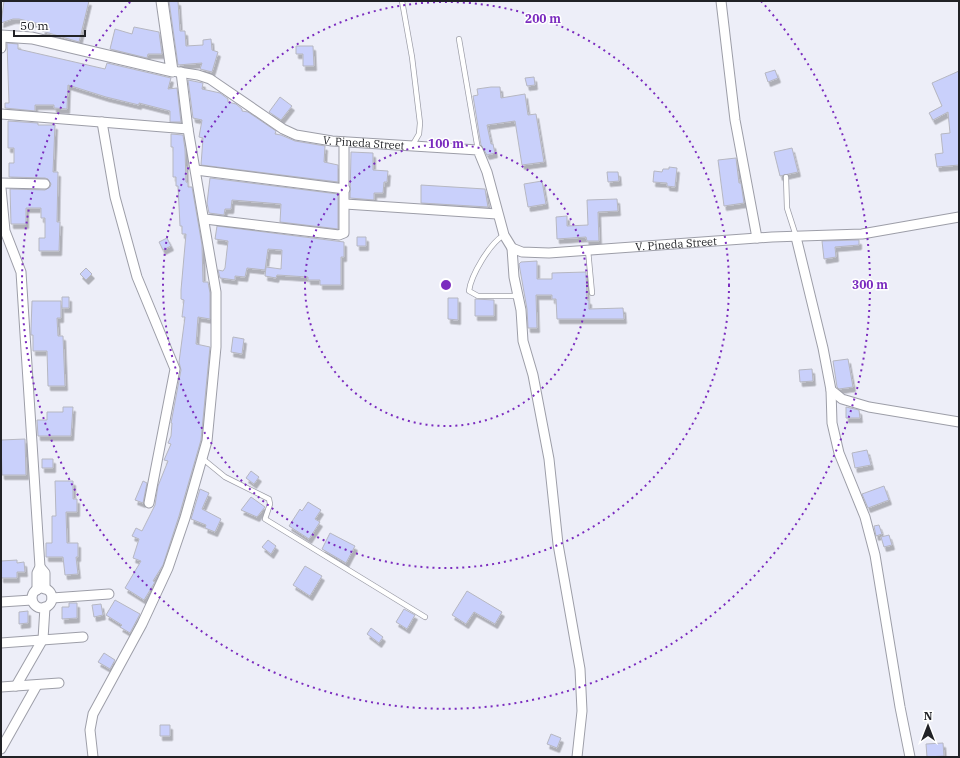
<svg xmlns="http://www.w3.org/2000/svg" width="960" height="758" viewBox="0 0 960 758" font-family="'IBM Plex Serif',serif">
<style>
.building{fill:#c9d0fb;stroke:#b6b7c1;filter:url(#shadow)}
.lines{fill:none;stroke-linecap:round;stroke-linejoin:round}
.service-casing{stroke:#9d9ea8;stroke-width:6}
.minor-casing{stroke:#9d9ea8;stroke-width:11}
.tertiary-casing{stroke:#9d9ea8;stroke-width:13}
.service{stroke:#fff;stroke-width:4.5}
.minor{stroke:#fff;stroke-width:9}
.tertiary{stroke:#fff;stroke-width:11}
.ring{fill:none;stroke:#7b2cbf;stroke-width:2;stroke-dasharray:2 4}
.labels{text-anchor:middle;dominant-baseline:central;stroke-width:3;stroke-linejoin:round;paint-order:stroke}
.street-label{font-size:11px;fill:#212226;stroke:#fff}
.centre{fill:#7b2cbf;stroke:#fff;stroke-width:2}
.ring-label{font-size:12px;text-anchor:middle;font-weight:bold;fill:#7b2cbf;stroke:#fff;stroke-width:3;stroke-linejoin:round;paint-order:stroke}
</style>
<defs>
<filter id="shadow"><feDropShadow dx="2.5" dy="4.5" stdDeviation="0" flood-color="#0004"/></filter>
</defs>
<rect width="100%" height="100%" fill="#edeef8"/>
<path class="building" d="M4,1H89L79,42L42,31L44,25L19,19H13L1,23Z
M169,1H178L180,31H185L186,46L203,45V40L211,39L212,50L218,52L212,72L200,69L202,63L178,65Z
M134,27L159,32L162,54H148L147,58L110,49L115,29L132,34Z
M7,43L18,44V49L105,69L107,63L171,78L168,89L177,88L181,122H170V111L139,103V105L106,97L68,85L67,109L54,108V105H35V111L5,108V103H9Z
M296,46H313L314,66H303V54H296Z
M775,70L778,78L768,82L765,73Z
M959,71V165L937,167L935,154L943,153L941,134L950,133L948,112L933,120L929,113L942,106L932,83Z
M534,77L535,85L527,86L525,78Z
M188,80L203,83L202,89L220,93L228,99V102L236,104L242,109V111L248,112L276,131L275,134L281,135L295,141L325,146L324,162L338,165V182L201,165L203,138L199,137L202,120L193,118Z
M491,87H500L501,98L525,94L528,115L536,114L544,162L522,165L515,121L487,125L491,144H493L495,153L487,155L481,145L473,96L478,95L477,89Z
M280,97L292,106L281,120L269,112Z
M8,121L38,123V125H55L53,172H58L57,222H60L59,251H39V238H45V218H41V208H26V224H11L10,189L45,190L50,187L51,184L48,179L45,178L9,177V163H14V148H8Z
M171,134L183,135L185,149L186,182L188,183V187H192L202,245L203,282H208L210,293V319L198,317L196,344L210,347L201,440L179,516L163,565L153,581L155,582L144,600L125,588L141,561L133,558L139,539L132,536L136,528L142,531L155,505L158,486L168,461L164,460L171,444L168,443L171,436L172,423H171L181,370L179,362L185,317H182L184,300L181,299V290L186,234H182V226H180L178,186H176V177H173V147H171Z
M792,148L798,172L780,176L774,152Z
M351,152L373,153V170L388,171L387,182H384L383,193H374V200L350,198Z
M736,158L739,183H741L744,203L724,206L718,160Z
M669,167L677,168L675,187L667,186V183L653,182L654,171L662,172L663,169H669Z
M607,172H618L619,181L608,182Z
M210,178L338,194V229L280,222L281,204L232,200L231,209H225L224,215L209,213L207,203Z
M542,181L546,204L528,207L524,184Z
M421,185L485,189L488,207L421,203Z
M617,199L618,211L598,212L599,241H587L586,237L557,239L556,217L567,216V226L588,225L587,200Z
M217,226L344,242V257H341V285H320V280H308V277L277,275L276,278L265,276L266,267L281,269L282,250L268,249L265,270L247,268L245,277L235,276V280L220,278L218,270L223,271L225,268L228,241L215,239Z
M357,237H366V246H357Z
M167,238L171,246L163,250L159,242Z
M859,240V245L835,247L836,257L824,259L822,241Z
M537,261V279H552V273L586,272L587,300H589V309L623,308L624,319H557L556,299H552V295H536L537,328H528L527,309L519,264L521,262Z
M86,268L92,274L86,280L80,274Z
M62,297H69V308H62Z
M448,298H458V320L448,319Z
M475,299L494,300V316H475Z
M32,301H61V318H57L58,336H63L65,386H48L47,351H33V335H31V329Z
M233,337L244,339L242,354L231,352Z
M848,359L853,387L839,389L837,387L833,361Z
M812,369L813,381L800,382L799,370Z
M63,407H73L71,436H38L37,420H47V412H63Z
M846,407L859,410L860,418H846Z
M25,439L26,475H2L1,440Z
M867,450L871,465L855,468L852,453Z
M42,459H53V468H42Z
M251,471L259,477L254,484L246,478Z
M55,481H73V499H77V512H66L67,543H78V557H76L78,574L65,575L63,557H46V543H52V516H56Z
M143,481L147,483L143,503L135,500Z
M884,486L889,500L868,508L862,494Z
M200,489L209,493L202,509L221,519L215,532L205,528L206,525L191,519Z
M251,497L265,507L257,517L241,510Z
M308,502L321,510L315,519L320,522L309,539L289,526L300,509L302,511Z
M879,525L882,534L876,536L874,526Z
M330,533L355,546L346,563L322,549Z
M889,535L892,545L884,547L881,537Z
M268,540L276,546L271,554L262,547Z
M17,560V563L24,562L25,572H17V578H1V561Z
M305,566L322,576L310,596L293,585Z
M467,591L502,612L495,624L474,612L466,624L452,615Z
M115,600L140,614L130,633L120,627L122,625L106,615Z
M69,603H77V618L62,619V607H69Z
M101,604L103,615L94,617L92,605Z
M404,609L415,615L407,629L396,622Z
M28,611V623L19,624V612Z
M371,628L383,637L379,643L367,634Z
M104,653L115,660L110,669L98,662Z
M160,725H170V736H160Z
M551,734L561,738L557,748L547,744Z
M943,743L944,756L927,757L926,744Z"/>
<g class="lines">
<defs>
<path id="service" d="M402,1L412,57L420,123L419,134L412,146
M459,39L478,150
M786,177L787,208L796,236
M504,235C490,243 471,275 469,291L478,296H518
M588,250L592,293
M203,459L225,477L269,499L270,504L265,519L425,617"/>
<g id="minor">
<path d="M721,1L735,120L757,238"/>
<path d="M1,48V36"/>
<path id="s1" d="M172,71L198,75L210,79L283,129L296,135L332,141L478,150L487,172L504,235L512,248L522,252L549,253L772,237L862,234L959,217"/>
<path d="M1,114L188,129"/>
<path d="M102,122L115,197L137,277L175,369L149,503"/>
<path d="M196,170L345,189"/>
<path d="M1,183L45,184"/>
<path d="M1,188L5,231L21,272L40,567L37,573V590"/>
<path d="M345,204L497,214"/>
<path d="M205,219L339,235L344,233V142"/>
<path d="M796,237L823,348L831,390L842,399L869,407L959,422"/>
<path d="M512,248L514,277L521,310L523,341L533,375L549,459L558,544L580,669L582,711L577,757"/>
<path d="M831,390L832,423L839,453L865,517L875,555L900,707L910,757"/>
<path d="M40,567L45,573V589"/>
<circle cx="42" cy="598" r="10"/>
<path d="M52,598L109,594"/>
<path d="M1,602L32,600"/>
<path d="M1,643L83,637"/>
<path d="M16,686L43,639L45,607"/>
<path d="M1,687L59,683"/>
<path d="M1,749L37,685"/>
<path d="M93,757L90,730L93,714L142,624L168,568L185,518L207,441L216,347V292L188,129L181,72"/>
</g>
<path id="tertiary" d="M1,36L32,38L172,71L162,1"/>
</defs>
<use href="#service" class="service-casing"/>
<use href="#minor" class="minor-casing"/>
<use href="#tertiary" class="tertiary-casing"/>
<use href="#service" class="service"/>
<use href="#minor" class="minor"/>
<use href="#tertiary" class="tertiary"/>
</g>
<g class="ring">
<circle cx="446" cy="285" r="141"/>
<circle cx="446" cy="285" r="283"/>
<path d="M761 1A424 424 0 1 1 131 1"/>
</g>
<g class="labels">
<g class="street-label">
<text stroke="none"><textPath href="#s1" startOffset="210">V. Pineda Street</textPath></text>
<text stroke="none"><textPath href="#s1" startOffset="594">V. Pineda Street</textPath></text>
</g>
</g>
<circle cx="446" cy="285" r="6" class="centre"/>
<g class="ring-label">
<text x="543" y="23">200 m</text>
<text x="446" y="148">100 m</text>
<text x="870" y="289">300 m</text>
</g>
<rect width="960" height="758" fill="none" stroke="#212226" stroke-width="4"/>
<g transform="translate(928 726)" stroke="#ffffff" stroke-width="3" paint-order="stroke">
<path d="M0-3L7 15L0 10L-7 15Z" fill="#212226"/>
<text y="-6" font-size="11" font-weight="bold" text-anchor="middle" fill="#212226">N</text>
</g>
<path d="M14 30v6h71v-6" fill="none" stroke="#212226" stroke-width="2"/>
<text x="20" y="30" font-size="12" fill="#212226" stroke="#ffffff" stroke-width="3" paint-order="stroke">50 m</text>
</svg>
